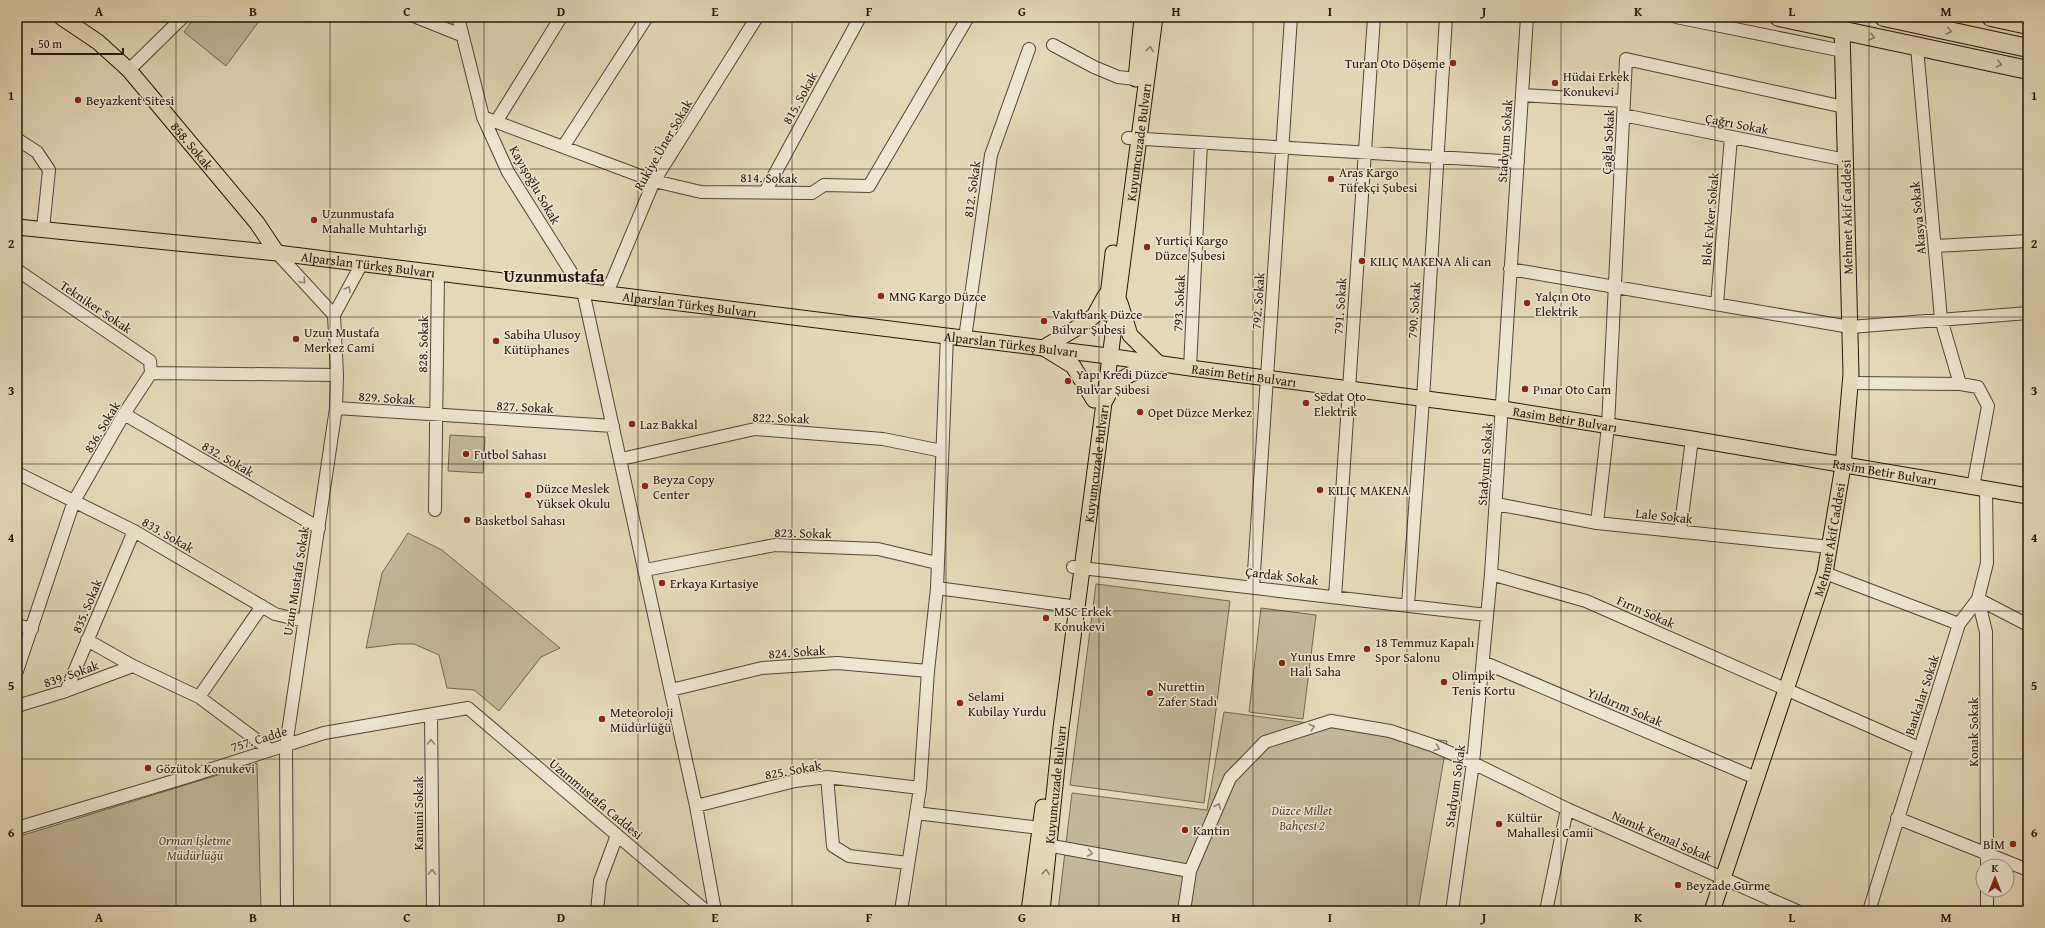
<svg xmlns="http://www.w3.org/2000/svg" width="2045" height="928" viewBox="0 0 2045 928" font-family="'Gentium Book Plus',serif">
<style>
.green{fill:#c2b89b;stroke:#726854}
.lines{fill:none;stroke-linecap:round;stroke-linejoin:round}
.minor-casing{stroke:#534837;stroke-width:14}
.major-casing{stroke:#23170c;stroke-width:17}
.highway-casing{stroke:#23170c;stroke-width:20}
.minor{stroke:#ede6d1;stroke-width:12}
.major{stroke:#e3d9b8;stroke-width:15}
.highway{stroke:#e3d9b8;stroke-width:18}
.oneway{stroke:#8d826b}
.oneway2{stroke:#928978}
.grid{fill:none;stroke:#23170c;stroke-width:1;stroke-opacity:0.55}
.poi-dot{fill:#8f2418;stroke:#ede6d1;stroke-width:1.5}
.labels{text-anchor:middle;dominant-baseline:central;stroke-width:3;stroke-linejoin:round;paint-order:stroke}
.poi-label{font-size:13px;fill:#23170c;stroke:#ede6d1;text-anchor:start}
.street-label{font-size:13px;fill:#23170c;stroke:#ede6d1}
.park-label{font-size:13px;font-style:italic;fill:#534737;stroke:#ede6d1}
.district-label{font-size:17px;font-weight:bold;fill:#23170c;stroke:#ede6d1}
.neatline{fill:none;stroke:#23170c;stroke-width:1.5}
.grid-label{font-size:13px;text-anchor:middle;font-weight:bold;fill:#23170c}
</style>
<rect width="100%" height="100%" fill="#e3d9b8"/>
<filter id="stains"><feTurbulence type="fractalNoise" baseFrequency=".005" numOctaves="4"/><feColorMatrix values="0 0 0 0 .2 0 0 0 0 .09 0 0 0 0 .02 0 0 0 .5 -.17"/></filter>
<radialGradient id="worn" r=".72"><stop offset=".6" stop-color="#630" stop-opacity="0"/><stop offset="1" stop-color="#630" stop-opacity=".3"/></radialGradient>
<path class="green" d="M195,17H262L226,66L184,32Z
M450,435L485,437L483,473L448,471Z
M408,533L442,550L560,648L541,657L499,711L474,690L447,688L439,655L414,644H397L366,648L382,573Z
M1096,584L1230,601L1204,803L1070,785Z
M1261,608L1316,615L1303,719L1249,712Z
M1224,712L1447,741L1418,911H1058L1072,793L1207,810Z
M257,763L261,911H17V837Z"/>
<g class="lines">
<defs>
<path id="minor" d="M416,17L461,35
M458,17L483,117L508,172L583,291L696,806L715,911
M1676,17L1843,51
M1053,45L1094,67L1118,77L1144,80
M1917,47L1941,319L1960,384
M129,70L183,17
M1522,95L1624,101
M1623,115L1846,160
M483,117L654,181L701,192L812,193L824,185L869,186L968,17
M496,122L561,17
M1128,138L1518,162
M17,139L37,152L49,170L43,229
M563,147L647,17
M765,192L860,17
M1935,246L2028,241
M277,253L334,315
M1510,269L1850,327L2028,313
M17,270L150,361L151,373
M607,293L654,181L757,17
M1717,304L1731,137
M965,338L991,155L1029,49
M1190,368L1201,143
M1850,383L1960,384L1978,387L1988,406L1973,487
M336,408L613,426
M124,414L319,528
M621,459L755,429L883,439L942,451
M17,473L134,531L275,614L304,621
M1496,504L1597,523L1830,547
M435,510L438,273
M1597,523L1608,426L1626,59L1844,107
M1680,532L1692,439
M1073,567L1487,615
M645,570L775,545L878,549L937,563
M1825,573L1959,624
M1491,574L1586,601L1919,748
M1253,587L1291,17
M937,588L1078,607
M1335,597L1374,17
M1978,599L1986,632L1987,866
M1978,599L2028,625
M1408,605L1423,399L1446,17
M17,625L32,629
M87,640L133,666L199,697L270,750
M1483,662L1756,778
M17,671L74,501L124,414L151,373L337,375
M671,690L762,668L837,663L928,671
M66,691L134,531
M199,697L262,606
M17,706L66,691L133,666
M431,715L433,911
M827,777L833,846L849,856L908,863
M696,806L795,781L827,777L920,788
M916,813L1040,828
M1897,818L2028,870
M17,828L187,777L324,733L468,708L706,911
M1041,844L1190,871L1230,778L1265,742L1331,721L1390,731L1432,745L1473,763L1567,809L1797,911
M287,911L286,746L336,408L337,375L334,315L362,263
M597,911L600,881L617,835
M901,911L920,788L928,671L937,588L947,336
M1184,911L1190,871
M1452,911L1473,763L1491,574L1527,17
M1546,911L1567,809
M1869,911L1959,624L1978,599L1987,563L1986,489
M1987,911V890"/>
<g id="major">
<path id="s1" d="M61,17L98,42L129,70L257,223L277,253"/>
<path d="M1136,79L1142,17"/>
<path id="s2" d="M17,227L277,253L1100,355L1190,368L1503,409L1692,439L2028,496"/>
<path d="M1120,303L1130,335L1159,364"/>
<path d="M1106,313L1113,253"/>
<path d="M1043,348L1075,329L1094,316L1105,296"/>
<path d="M1047,350L1073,366L1094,400"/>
<path d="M1106,399C1117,376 1133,373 1156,365"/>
<path d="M1029,911L1043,807"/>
<path id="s3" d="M1042,911L1061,728L1155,17"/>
<path id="s4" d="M1712,911L1825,573L1843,466L1851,374L1842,30"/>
</g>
<path id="highway" d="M1779,17L2028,70
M1884,17L2028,48
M1991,17L2028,25"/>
</defs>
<use href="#minor" class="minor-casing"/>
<use href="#major" class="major-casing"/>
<use href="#highway" class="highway-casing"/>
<use href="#minor" class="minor"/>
<use href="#major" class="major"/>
<use href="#highway" class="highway"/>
</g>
<defs><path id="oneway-chevron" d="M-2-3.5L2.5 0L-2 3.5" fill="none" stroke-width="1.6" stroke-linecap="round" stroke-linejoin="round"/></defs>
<g class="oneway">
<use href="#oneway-chevron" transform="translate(1949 31) rotate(12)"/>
<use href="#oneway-chevron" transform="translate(1872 37) rotate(13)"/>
<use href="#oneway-chevron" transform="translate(1150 49) rotate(-81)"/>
<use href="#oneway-chevron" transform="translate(1999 64) rotate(12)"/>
<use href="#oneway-chevron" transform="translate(1046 872) rotate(-84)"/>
</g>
<g class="oneway2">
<use href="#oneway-chevron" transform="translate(303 281) rotate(47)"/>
<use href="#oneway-chevron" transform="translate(348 289) rotate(-62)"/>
<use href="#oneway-chevron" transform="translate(1312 727) rotate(-18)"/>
<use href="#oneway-chevron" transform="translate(431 742) rotate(-90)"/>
<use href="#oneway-chevron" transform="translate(1437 748) rotate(23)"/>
<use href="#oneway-chevron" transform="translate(1218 806) rotate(-67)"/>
<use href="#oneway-chevron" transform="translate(1090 853) rotate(10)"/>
<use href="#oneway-chevron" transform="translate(432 872) rotate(-90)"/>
</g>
<path class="grid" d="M176,17V911M330,17V911M484,17V911M638,17V911M792,17V911M946,17V911M1099,17V911M1253,17V911M1407,17V911M1561,17V911M1715,17V911M1869,17V911M17,169H2028M17,317H2028M17,464H2028M17,611H2028M17,759H2028"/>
<g class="poi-dot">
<circle cx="1453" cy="63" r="4"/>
<circle cx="1555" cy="83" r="4"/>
<circle cx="78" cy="100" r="4"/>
<circle cx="1331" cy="179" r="4"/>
<circle cx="314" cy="220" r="4"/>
<circle cx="1147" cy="247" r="4"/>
<circle cx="1362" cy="261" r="4"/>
<circle cx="881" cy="296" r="4"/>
<circle cx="1527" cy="303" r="4"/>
<circle cx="1044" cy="321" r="4"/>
<circle cx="296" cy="339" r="4"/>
<circle cx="496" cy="341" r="4"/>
<circle cx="1068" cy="381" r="4"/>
<circle cx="1525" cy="389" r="4"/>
<circle cx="1306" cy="403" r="4"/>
<circle cx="1140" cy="412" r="4"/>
<circle cx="632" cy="424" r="4"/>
<circle cx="466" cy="454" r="4"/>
<circle cx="645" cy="486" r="4"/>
<circle cx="1320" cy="490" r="4"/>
<circle cx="528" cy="495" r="4"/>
<circle cx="467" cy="520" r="4"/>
<circle cx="662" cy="583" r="4"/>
<circle cx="1046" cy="618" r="4"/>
<circle cx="1367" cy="649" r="4"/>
<circle cx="1282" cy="663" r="4"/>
<circle cx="1444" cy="682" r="4"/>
<circle cx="1150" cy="693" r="4"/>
<circle cx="960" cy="703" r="4"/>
<circle cx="602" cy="719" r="4"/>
<circle cx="148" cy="768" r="4"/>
<circle cx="1499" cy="824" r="4"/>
<circle cx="1185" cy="830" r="4"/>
<circle cx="2013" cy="844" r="4"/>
<circle cx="1678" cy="885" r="4"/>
</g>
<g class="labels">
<g class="poi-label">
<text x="1445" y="63" text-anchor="end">Turan Oto Döşeme</text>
<text x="1563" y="76">Hüdai Erkek<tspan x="1563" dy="15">Konukevi</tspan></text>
<text x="86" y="100">Beyazkent Sitesi</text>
<text x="1339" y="172">Aras Kargo<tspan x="1339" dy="15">Tüfekçi Şubesi</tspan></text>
<text x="322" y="213">Uzunmustafa<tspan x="322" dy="15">Mahalle Muhtarlığı</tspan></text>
<text x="1155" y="240">Yurtiçi Kargo<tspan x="1155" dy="15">Düzce Şubesi</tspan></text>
<text x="1370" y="261">KILIÇ MAKENA Ali can</text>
<text x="889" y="296">MNG Kargo Düzce</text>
<text x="1535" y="296">Yalçın Oto<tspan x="1535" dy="15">Elektrik</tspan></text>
<text x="1052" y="314">Vakıfbank Düzce<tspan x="1052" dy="15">Bulvar Şubesi</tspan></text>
<text x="304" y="332">Uzun Mustafa<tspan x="304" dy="15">Merkez Cami</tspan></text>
<text x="504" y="334">Sabiha Ulusoy<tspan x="504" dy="15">Kütüphanes</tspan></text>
<text x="1076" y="374">Yapı Kredi Düzce<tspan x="1076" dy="15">Bulvar Şubesi</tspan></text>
<text x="1533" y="389">Pınar Oto Cam</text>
<text x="1314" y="396">Sedat Oto<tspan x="1314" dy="15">Elektrik</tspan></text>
<text x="1148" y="412">Opet Düzce Merkez</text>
<text x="640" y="424">Laz Bakkal</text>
<text x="474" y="454">Futbol Sahası</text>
<text x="653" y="479">Beyza Copy<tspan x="653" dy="15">Center</tspan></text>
<text x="536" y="488">Düzce Meslek<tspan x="536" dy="15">Yüksek Okulu</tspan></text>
<text x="1328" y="490">KILIÇ MAKENA</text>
<text x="475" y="520">Basketbol Sahası</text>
<text x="670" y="583">Erkaya Kırtasiye</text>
<text x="1054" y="611">MSC Erkek<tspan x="1054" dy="15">Konukevi</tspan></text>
<text x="1375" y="642">18 Temmuz Kapalı<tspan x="1375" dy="15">Spor Salonu</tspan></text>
<text x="1290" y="656">Yunus Emre<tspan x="1290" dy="15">Halı Saha</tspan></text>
<text x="1452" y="675">Olimpik<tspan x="1452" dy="15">Tenis Kortu</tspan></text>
<text x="1158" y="686">Nurettin<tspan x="1158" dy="15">Zafer Stadı</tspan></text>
<text x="968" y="696">Selami<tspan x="968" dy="15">Kubilay Yurdu</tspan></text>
<text x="610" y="712">Meteoroloji<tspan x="610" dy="15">Müdürlüğü</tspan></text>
<text x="156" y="768">Gözütok Konukevi</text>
<text x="1507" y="817">Kültür<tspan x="1507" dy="15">Mahallesi Camii</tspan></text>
<text x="1193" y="830">Kantin</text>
<text x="2005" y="844" text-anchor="end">BİM</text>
<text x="1686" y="885">Beyzade Gurme</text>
</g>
<g class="street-label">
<text transform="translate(800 98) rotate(-61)">815. Sokak</text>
<text transform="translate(1737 124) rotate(11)">Çağrı Sokak</text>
<text transform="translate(1505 141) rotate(-86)">Stadyum Sokak</text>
<text stroke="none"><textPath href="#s3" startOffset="775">Kuyumcuzade Bulvarı</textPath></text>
<text transform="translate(1608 142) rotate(-87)">Çağla Sokak</text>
<text stroke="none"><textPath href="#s1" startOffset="185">858. Sokak</textPath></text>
<text transform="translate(663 145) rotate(-60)">Rukiye Üner Sokak</text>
<text transform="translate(769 178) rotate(1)">814. Sokak</text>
<text transform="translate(535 185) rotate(60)">Kayışoğlu Sokak</text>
<text transform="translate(972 189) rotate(-82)">812. Sokak</text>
<text transform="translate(1847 217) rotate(-91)">Mehmet Akif Caddesi</text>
<text transform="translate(1918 218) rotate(-95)">Akasya Sokak</text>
<text transform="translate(1710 219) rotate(-85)">Blok Evker Sokak</text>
<text stroke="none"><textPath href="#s2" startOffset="353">Alparslan Türkeş Bulvarı</textPath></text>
<text transform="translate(1258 301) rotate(-86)">792. Sokak</text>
<text transform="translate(1179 303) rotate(-87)">793. Sokak</text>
<text stroke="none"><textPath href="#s2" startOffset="677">Alparslan Türkeş Bulvarı</textPath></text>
<text transform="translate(1340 306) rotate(-86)">791. Sokak</text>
<text transform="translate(96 307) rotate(34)">Tekniker Sokak</text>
<text transform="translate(1414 310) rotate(-86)">790. Sokak</text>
<text transform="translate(423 344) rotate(-89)">828. Sokak</text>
<text stroke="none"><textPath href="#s2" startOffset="1001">Alparslan Türkeş Bulvarı</textPath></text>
<text stroke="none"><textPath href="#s2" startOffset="1236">Rasim Betir Bulvarı</textPath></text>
<text transform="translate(387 398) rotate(4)">829. Sokak</text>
<text transform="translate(525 407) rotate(3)">827. Sokak</text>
<text transform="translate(781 418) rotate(2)">822. Sokak</text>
<text stroke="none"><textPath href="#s2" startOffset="1560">Rasim Betir Bulvarı</textPath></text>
<text transform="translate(102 427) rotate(-59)">836. Sokak</text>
<text transform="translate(228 459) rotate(30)">832. Sokak</text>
<text stroke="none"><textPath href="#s3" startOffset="451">Kuyumcuzade Bulvarı</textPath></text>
<text transform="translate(1485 464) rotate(-86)">Stadyum Sokak</text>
<text stroke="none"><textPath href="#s2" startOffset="1884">Rasim Betir Bulvarı</textPath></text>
<text transform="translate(1664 516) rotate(6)">Lale Sokak</text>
<text transform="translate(803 533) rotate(1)">823. Sokak</text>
<text transform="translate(168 535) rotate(30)">833. Sokak</text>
<text stroke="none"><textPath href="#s4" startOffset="390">Mehmet Akif Caddesi</textPath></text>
<text transform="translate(1282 576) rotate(7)">Çardak Sokak</text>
<text transform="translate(296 581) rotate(-81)">Uzun Mustafa Sokak</text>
<text transform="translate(87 606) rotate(-67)">835. Sokak</text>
<text transform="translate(1646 612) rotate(24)">Fırın Sokak</text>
<text transform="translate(797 652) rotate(-4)">824. Sokak</text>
<text transform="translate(71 674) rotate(-19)">839. Sokak</text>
<text transform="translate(1922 695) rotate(-72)">Bankalar Sokak</text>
<text transform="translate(1625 707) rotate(23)">Yıldırım Sokak</text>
<text transform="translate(1973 732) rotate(-90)">Konak Sokak</text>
<text transform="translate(259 739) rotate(-17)">757. Cadde</text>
<text transform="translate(793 770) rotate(-10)">825. Sokak</text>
<text stroke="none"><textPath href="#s3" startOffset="127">Kuyumcuzade Bulvarı</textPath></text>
<text transform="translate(1455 786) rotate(-82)">Stadyum Sokak</text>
<text transform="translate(596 799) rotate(40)">Uzunmustafa Caddesi</text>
<text transform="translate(418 813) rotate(-90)">Kanuni Sokak</text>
<text transform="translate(1662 836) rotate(24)">Namık Kemal Sokak</text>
</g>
<g class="park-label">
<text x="1302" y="810">Düzce Millet<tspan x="1302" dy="15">Bahçesi 2</tspan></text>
<text x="195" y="840">Orman İşletme<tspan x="195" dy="15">Müdürlüğü</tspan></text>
</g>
<g class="district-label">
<text x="554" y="275">Uzunmustafa</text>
</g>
</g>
<rect width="2045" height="928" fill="none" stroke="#e3d9b8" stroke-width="44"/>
<g transform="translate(1995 878)"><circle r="19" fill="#ede6d1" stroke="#9c9382"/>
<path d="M0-3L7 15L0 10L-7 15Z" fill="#8f2418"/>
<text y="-6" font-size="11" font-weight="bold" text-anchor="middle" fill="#23170c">K</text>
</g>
<path d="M32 48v6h91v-6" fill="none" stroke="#23170c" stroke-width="2"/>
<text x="38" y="48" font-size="12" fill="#23170c" stroke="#ede6d1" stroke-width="3" paint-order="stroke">50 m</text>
<rect x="22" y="22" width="2001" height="884" class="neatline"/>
<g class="grid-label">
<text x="99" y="16">A</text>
<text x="253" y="16">B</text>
<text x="407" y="16">C</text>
<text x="561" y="16">D</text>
<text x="715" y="16">E</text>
<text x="869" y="16">F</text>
<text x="1022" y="16">G</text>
<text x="1176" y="16">H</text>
<text x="1330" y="16">I</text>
<text x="1484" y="16">J</text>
<text x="1638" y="16">K</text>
<text x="1792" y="16">L</text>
<text x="1946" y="16">M</text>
<text x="11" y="100">1</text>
<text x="2034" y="100">1</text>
<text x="11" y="248">2</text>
<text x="2034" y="248">2</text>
<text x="11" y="395">3</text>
<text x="2034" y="395">3</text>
<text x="11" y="542">4</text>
<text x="2034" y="542">4</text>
<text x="11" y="690">5</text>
<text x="2034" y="690">5</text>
<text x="11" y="837">6</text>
<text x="2034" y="837">6</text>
<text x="99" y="922">A</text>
<text x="253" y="922">B</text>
<text x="407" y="922">C</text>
<text x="561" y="922">D</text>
<text x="715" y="922">E</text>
<text x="869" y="922">F</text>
<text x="1022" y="922">G</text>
<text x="1176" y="922">H</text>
<text x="1330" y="922">I</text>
<text x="1484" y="922">J</text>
<text x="1638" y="922">K</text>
<text x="1792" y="922">L</text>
<text x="1946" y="922">M</text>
</g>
<rect width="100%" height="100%" filter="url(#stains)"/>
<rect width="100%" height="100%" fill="url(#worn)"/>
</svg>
